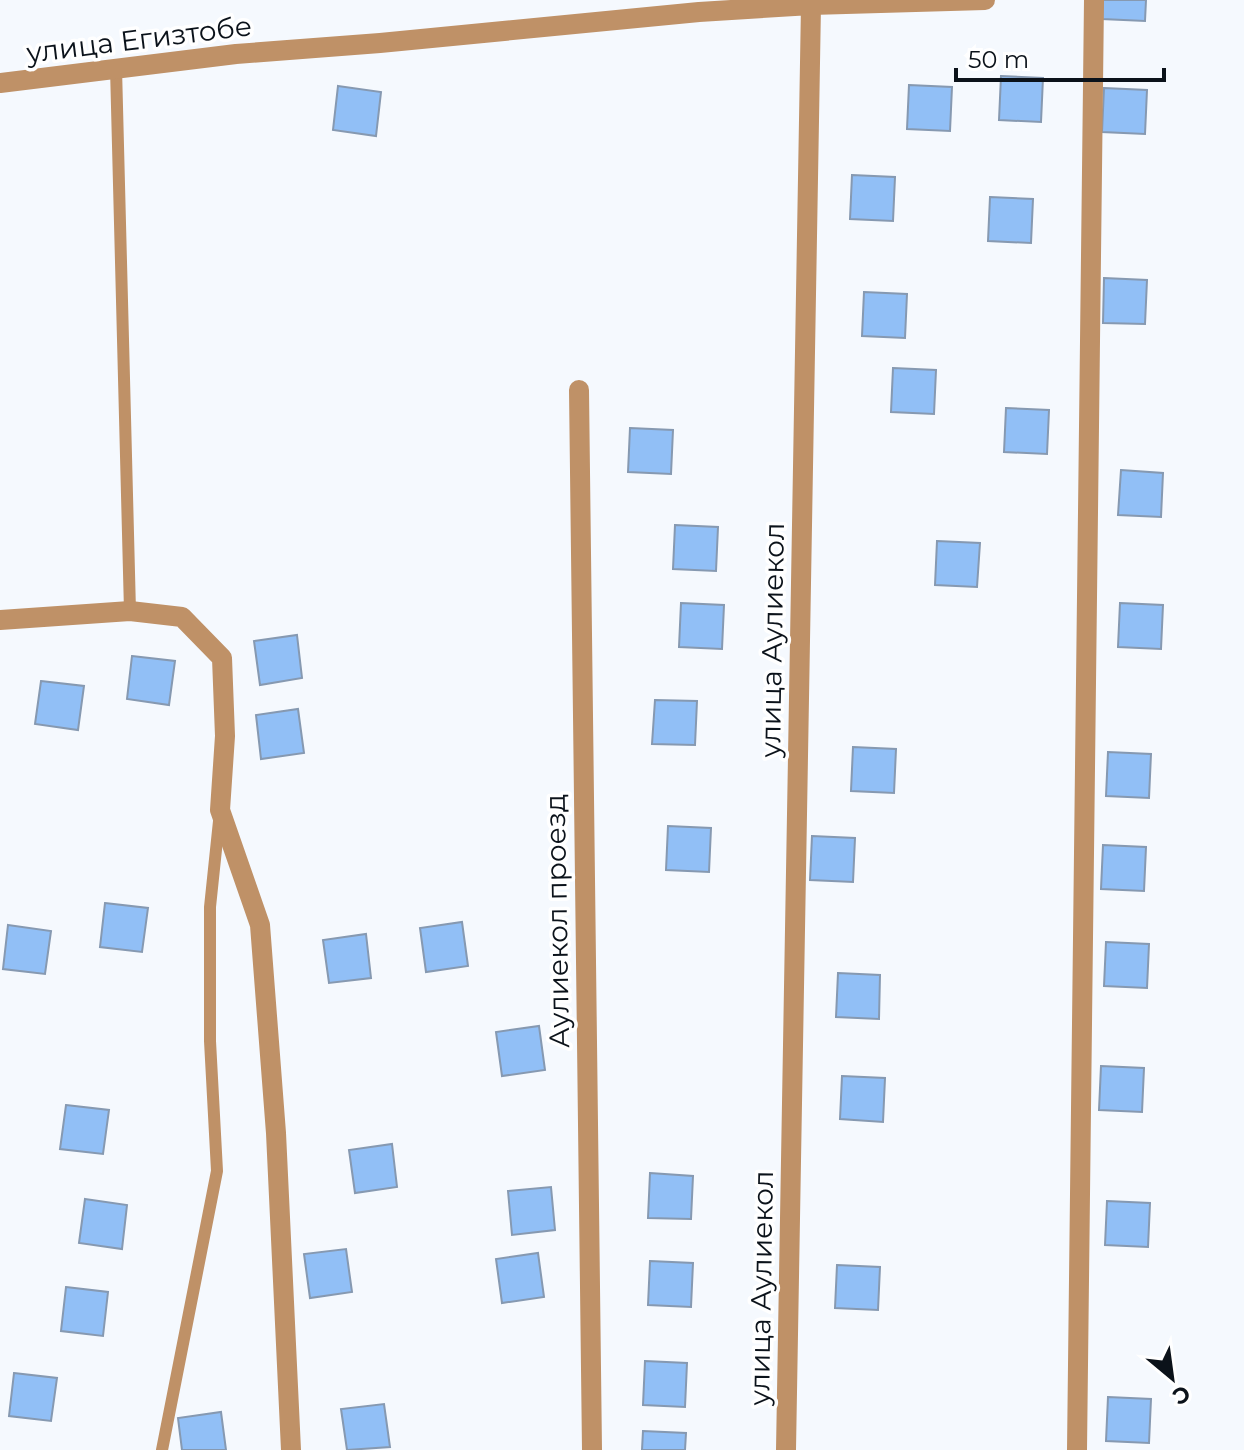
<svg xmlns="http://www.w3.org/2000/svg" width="1244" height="1450" viewBox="0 0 1244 1450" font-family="Montserrat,sans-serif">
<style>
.building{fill:#91bff6;stroke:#8699b1;stroke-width:2}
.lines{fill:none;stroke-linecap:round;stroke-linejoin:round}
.lane{stroke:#bf9167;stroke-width:12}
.street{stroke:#bf9167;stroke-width:20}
.labels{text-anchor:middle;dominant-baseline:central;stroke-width:7;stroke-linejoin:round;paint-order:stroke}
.street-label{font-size:28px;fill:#0b121a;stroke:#fff}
</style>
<rect width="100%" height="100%" fill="#f5f9fe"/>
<path class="building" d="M1103,0H1146L1145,21L1102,19Z
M1001,76L1043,78L1041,122L999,120Z
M909,85L952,87L950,131L907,129Z
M338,86L381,92L376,136L333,130Z
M1104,88L1147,90L1145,134L1102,132Z
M852,175L895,177L893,221L850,219Z
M990,197L1033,199L1031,243L988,241Z
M1104,278L1147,280L1145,324L1103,323Z
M864,292L907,294L905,338L862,336Z
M893,368L936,370L934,414L891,412Z
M1006,408L1049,410L1047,454L1004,452Z
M630,428L673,430L671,474L628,472Z
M1121,470L1163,473L1161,517L1118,515Z
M675,525L718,527L716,571L673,569Z
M937,541L980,543L977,587L935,585Z
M681,603L724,605L722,649L679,647Z
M1120,603L1163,605L1161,649L1118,647Z
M297,635L302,678L260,685L254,641Z
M132,656L175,661L169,705L127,699Z
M41,681L84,686L78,730L35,724Z
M655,700L697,701L695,745L652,744Z
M298,709L304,753L261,759L256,715Z
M853,747L896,749L894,793L851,791Z
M1108,752L1151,754L1149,798L1106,796Z
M668,826L711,828L709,872L666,870Z
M812,836L855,838L853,882L810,880Z
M1103,845L1146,847L1144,891L1101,889Z
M105,903L148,908L142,952L100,947Z
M462,922L468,966L426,972L420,928Z
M8,925L51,931L45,974L3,969Z
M366,934L371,978L329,983L323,940Z
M1106,942L1149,944L1147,988L1104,986Z
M838,973L880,975L879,1019L836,1017Z
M539,1026L545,1070L502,1076L496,1032Z
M1101,1066L1144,1068L1142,1112L1099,1110Z
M842,1076L885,1078L883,1122L840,1119Z
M66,1105L109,1110L103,1154L60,1149Z
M392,1144L397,1187L355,1193L349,1150Z
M650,1173L693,1176L691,1219L648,1218Z
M551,1187L555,1230L512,1235L508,1191Z
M85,1199L127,1205L122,1249L79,1243Z
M1107,1201L1150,1203L1148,1247L1105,1245Z
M346,1249L352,1292L310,1298L304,1254Z
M538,1253L544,1297L502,1303L496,1259Z
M650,1261L693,1263L691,1307L648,1305Z
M837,1265L880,1267L878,1310L835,1308Z
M66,1287L108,1292L103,1336L61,1331Z
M645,1361L687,1363L685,1407L643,1405Z
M14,1373L57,1378L51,1421L9,1416Z
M1108,1397L1151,1399L1149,1443L1106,1441Z
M384,1404L390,1447L347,1450L341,1409Z
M221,1412L226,1450H182L178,1418Z
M643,1431L686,1433L685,1450H642Z"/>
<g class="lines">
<path class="lane" d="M116,68L130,611
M162,1450L217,1171L210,1041V907L219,821"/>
<path class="street" d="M0,83L236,54L380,43L699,12L811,5
M579,390L592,1450
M0,620L130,611L182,617L222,658L225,736L220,810L260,925L276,1133L291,1450
M786,1450L811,5L985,0
M1077,1450L1094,0"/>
</g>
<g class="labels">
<g class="street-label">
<text transform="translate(139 39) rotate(-7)">улица Егизтобе</text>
<text transform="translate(772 640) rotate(-89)">улица Аулиекол</text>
<text transform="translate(557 921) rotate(-91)">Аулиекол проезд</text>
<text transform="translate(761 1288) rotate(-89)">улица Аулиекол</text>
</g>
</g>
<g transform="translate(1172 1378) rotate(151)" stroke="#ffffff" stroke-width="6" paint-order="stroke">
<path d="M0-6L14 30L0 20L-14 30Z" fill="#0b121a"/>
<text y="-12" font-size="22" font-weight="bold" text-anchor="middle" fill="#0b121a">С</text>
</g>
<path d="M956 68v12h208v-12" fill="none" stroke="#0b121a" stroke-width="4"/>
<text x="968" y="68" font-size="24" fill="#0b121a" stroke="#ffffff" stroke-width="6" paint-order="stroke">50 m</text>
</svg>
